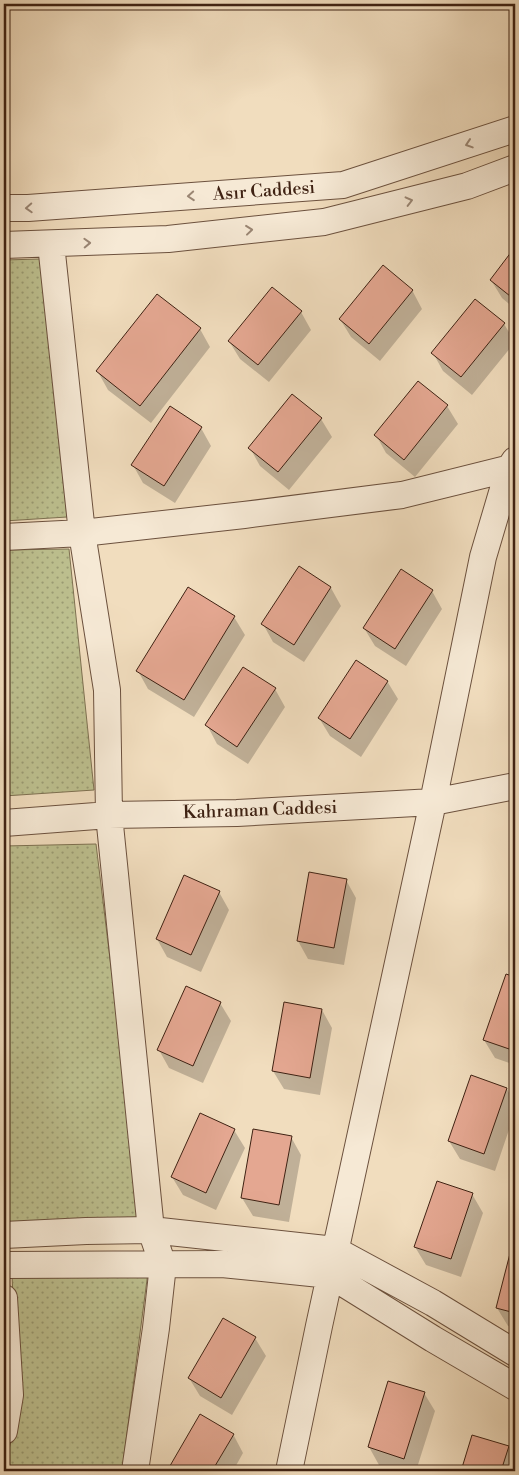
<svg xmlns="http://www.w3.org/2000/svg" width="519" height="1475" viewBox="0 0 519 1475" font-family="'Libre Bodoni',serif">
<style>
.park{fill:url(#park-dots);stroke:#7e7151}
.shadow{fill:#0003}
.building{fill:#e4a791;stroke:#3f2213}
.lines{fill:none;stroke-linecap:round;stroke-linejoin:round}
.minor-casing{stroke:#6c513e;stroke-width:28}
.minor{stroke:#f6e9d5;stroke-width:26}
.oneway{stroke:#9a8674}
.labels{text-anchor:middle;dominant-baseline:central;stroke-width:4;stroke-linejoin:round;paint-order:stroke}
.street-label{font-size:18px;fill:#3f2213;stroke:#f6e9d5}
</style>
<defs>
<pattern id="park-dots" width="8" height="8" patternUnits="userSpaceOnUse" patternTransform="scale(1.25)"><rect width="8" height="8" fill="#bdc08f"/><path d="M2 2h.1M6 6h.1" fill="none" stroke="#9b9c74" stroke-width="1.8" stroke-linecap="round"/></pattern>
</defs>
<rect width="100%" height="100%" fill="#f1ddbe"/>
<filter id="stains"><feTurbulence type="fractalNoise" baseFrequency=".004" numOctaves="4"/><feColorMatrix values="0 0 0 0 .2 0 0 0 0 .09 0 0 0 0 .02 0 0 0 .5 -.17"/></filter>
<radialGradient id="worn" r=".72"><stop offset=".6" stop-color="#630" stop-opacity="0"/><stop offset="1" stop-color="#630" stop-opacity=".3"/></radialGradient>
<path class="park" d="M40,259L67,517L4,521V260Z
M69,549L94,790L4,796V550Z
M96,844L142,1221L4,1225V846Z
M148,1272L122,1471H5L17,1408L12,1274Z"/>
<path class="shadow" d="M515,249V309L502,298L491,280Z
M412,290L422,309L380,361L351,337L340,319Z
M475,301L504,324L515,342L472,395L443,371L433,353Z
M301,312L311,330L269,382L240,359L229,341Z
M200,329L210,347L151,423L108,390L98,372Z
M418,383L447,406L458,424L415,477L386,453L376,435Z
M293,395L321,419L332,437L289,490L260,466L250,448Z
M201,428L211,446L175,503L143,483L133,465Z
M331,588L341,606L304,662L273,642L263,624Z
M432,591L442,609L406,666L375,646L364,628Z
M234,617L245,635L194,717L148,689L138,671Z
M387,681L398,699L361,757L330,736L319,718Z
M275,689L285,707L248,764L217,744L207,725Z
M346,880L356,898L344,965L308,959L298,941Z
M219,892L229,910L201,972L167,957L157,939Z
M506,976L515,979V1065L495,1058L484,1040Z
M220,1003L231,1021L203,1083L169,1068L159,1050Z
M322,1010L332,1028L320,1095L284,1089L273,1071Z
M507,1089L515,1104V1112L495,1171L460,1159L449,1141Z
M234,1130L245,1148L216,1210L183,1195L172,1177Z
M291,1137L301,1155L289,1222L253,1216L242,1198Z
M472,1194L483,1213L461,1277L426,1265L415,1247Z
M515,1239V1328L508,1326L497,1308Z
M255,1338L266,1356L232,1415L200,1396L189,1378Z
M424,1393L435,1411L416,1471H398L379,1465L369,1447Z
M201,1416L233,1434L243,1453L233,1471H169Z
M473,1436L508,1448L515,1460V1471H462Z"/>
<path class="building" d="M515,247V300L490,280Z
M383,265L413,290L369,344L339,319Z
M272,287L302,311L258,365L228,341Z
M157,294L201,328L140,406L96,371Z
M475,299L505,323L461,377L431,353Z
M418,381L448,405L404,460L374,435Z
M292,394L322,418L278,472L248,448Z
M170,406L202,427L164,486L131,465Z
M299,566L331,587L294,645L261,624Z
M401,569L433,590L395,649L363,628Z
M188,587L235,616L184,700L136,671Z
M356,660L388,681L350,739L318,718Z
M243,667L276,688L237,747L205,725Z
M309,872L347,879L334,948L297,941Z
M184,875L220,891L191,955L156,939Z
M506,974L515,977V1051L483,1040Z
M186,986L221,1002L193,1066L157,1050Z
M284,1002L322,1009L310,1078L272,1071Z
M471,1075L507,1088L484,1154L448,1141Z
M200,1113L235,1129L206,1193L171,1177Z
M253,1129L292,1136L279,1205L241,1198Z
M437,1181L473,1193L451,1259L414,1247Z
M515,1234V1313L496,1308Z
M223,1318L256,1337L221,1398L188,1378Z
M388,1381L425,1392L404,1459L368,1447Z
M200,1414L234,1434L212,1471H167Z
M472,1435L509,1446L501,1471H461Z"/>
<g class="lines">
<defs>
<path id="minor" d="M4,208H28L343,185L515,129
M51,244L82,533L107,690L109,815L151,1230L163,1265L156,1328L135,1471
M4,245L168,239L324,222L467,186L515,168
M4,537L82,533L244,515L402,495L515,467
M4,823L109,815L237,813L433,802L515,786
M4,1235L86,1231L151,1230L335,1250L433,1303L515,1353
M4,1265L222,1264L330,1275L433,1339L515,1387
M4,1298L10,1395L4,1431
M289,1471L319,1326L433,802L483,557L509,469L515,460"/>
</defs>
<use href="#minor" class="minor-casing"/>
<use href="#minor" class="minor"/>
</g>
<defs><path id="oneway-chevron" d="M-2-3.5L2.5 0L-2 3.5" fill="none" stroke-width="1.6" stroke-linecap="round" stroke-linejoin="round" transform="scale(1.25)"/></defs>
<g class="oneway">
<use href="#oneway-chevron" transform="translate(469 144) rotate(162)"/>
<use href="#oneway-chevron" transform="translate(191 196) rotate(176)"/>
<use href="#oneway-chevron" transform="translate(409 201) rotate(-14)"/>
<use href="#oneway-chevron" transform="translate(29 208) rotate(177)"/>
<use href="#oneway-chevron" transform="translate(249 230) rotate(-6)"/>
<use href="#oneway-chevron" transform="translate(87 243) rotate(-2)"/>
</g>
<g class="labels">
<g class="street-label">
<text transform="translate(264 191) rotate(-4)">Asır Caddesi</text>
<text transform="translate(260 810) rotate(-2)">Kahraman Caddesi</text>
</g>
</g>
<rect width="519" height="1475" fill="none" stroke="#f1ddbe" stroke-width="20"/>
<rect x="5" y="5" width="509" height="1465" fill="none" stroke="#3f2213" stroke-width="2.5"/>
<rect x="10" y="10" width="499" height="1455" fill="none" stroke="#3f2213"/>
<rect width="100%" height="100%" filter="url(#stains)"/>
<rect width="100%" height="100%" fill="url(#worn)"/>
</svg>
